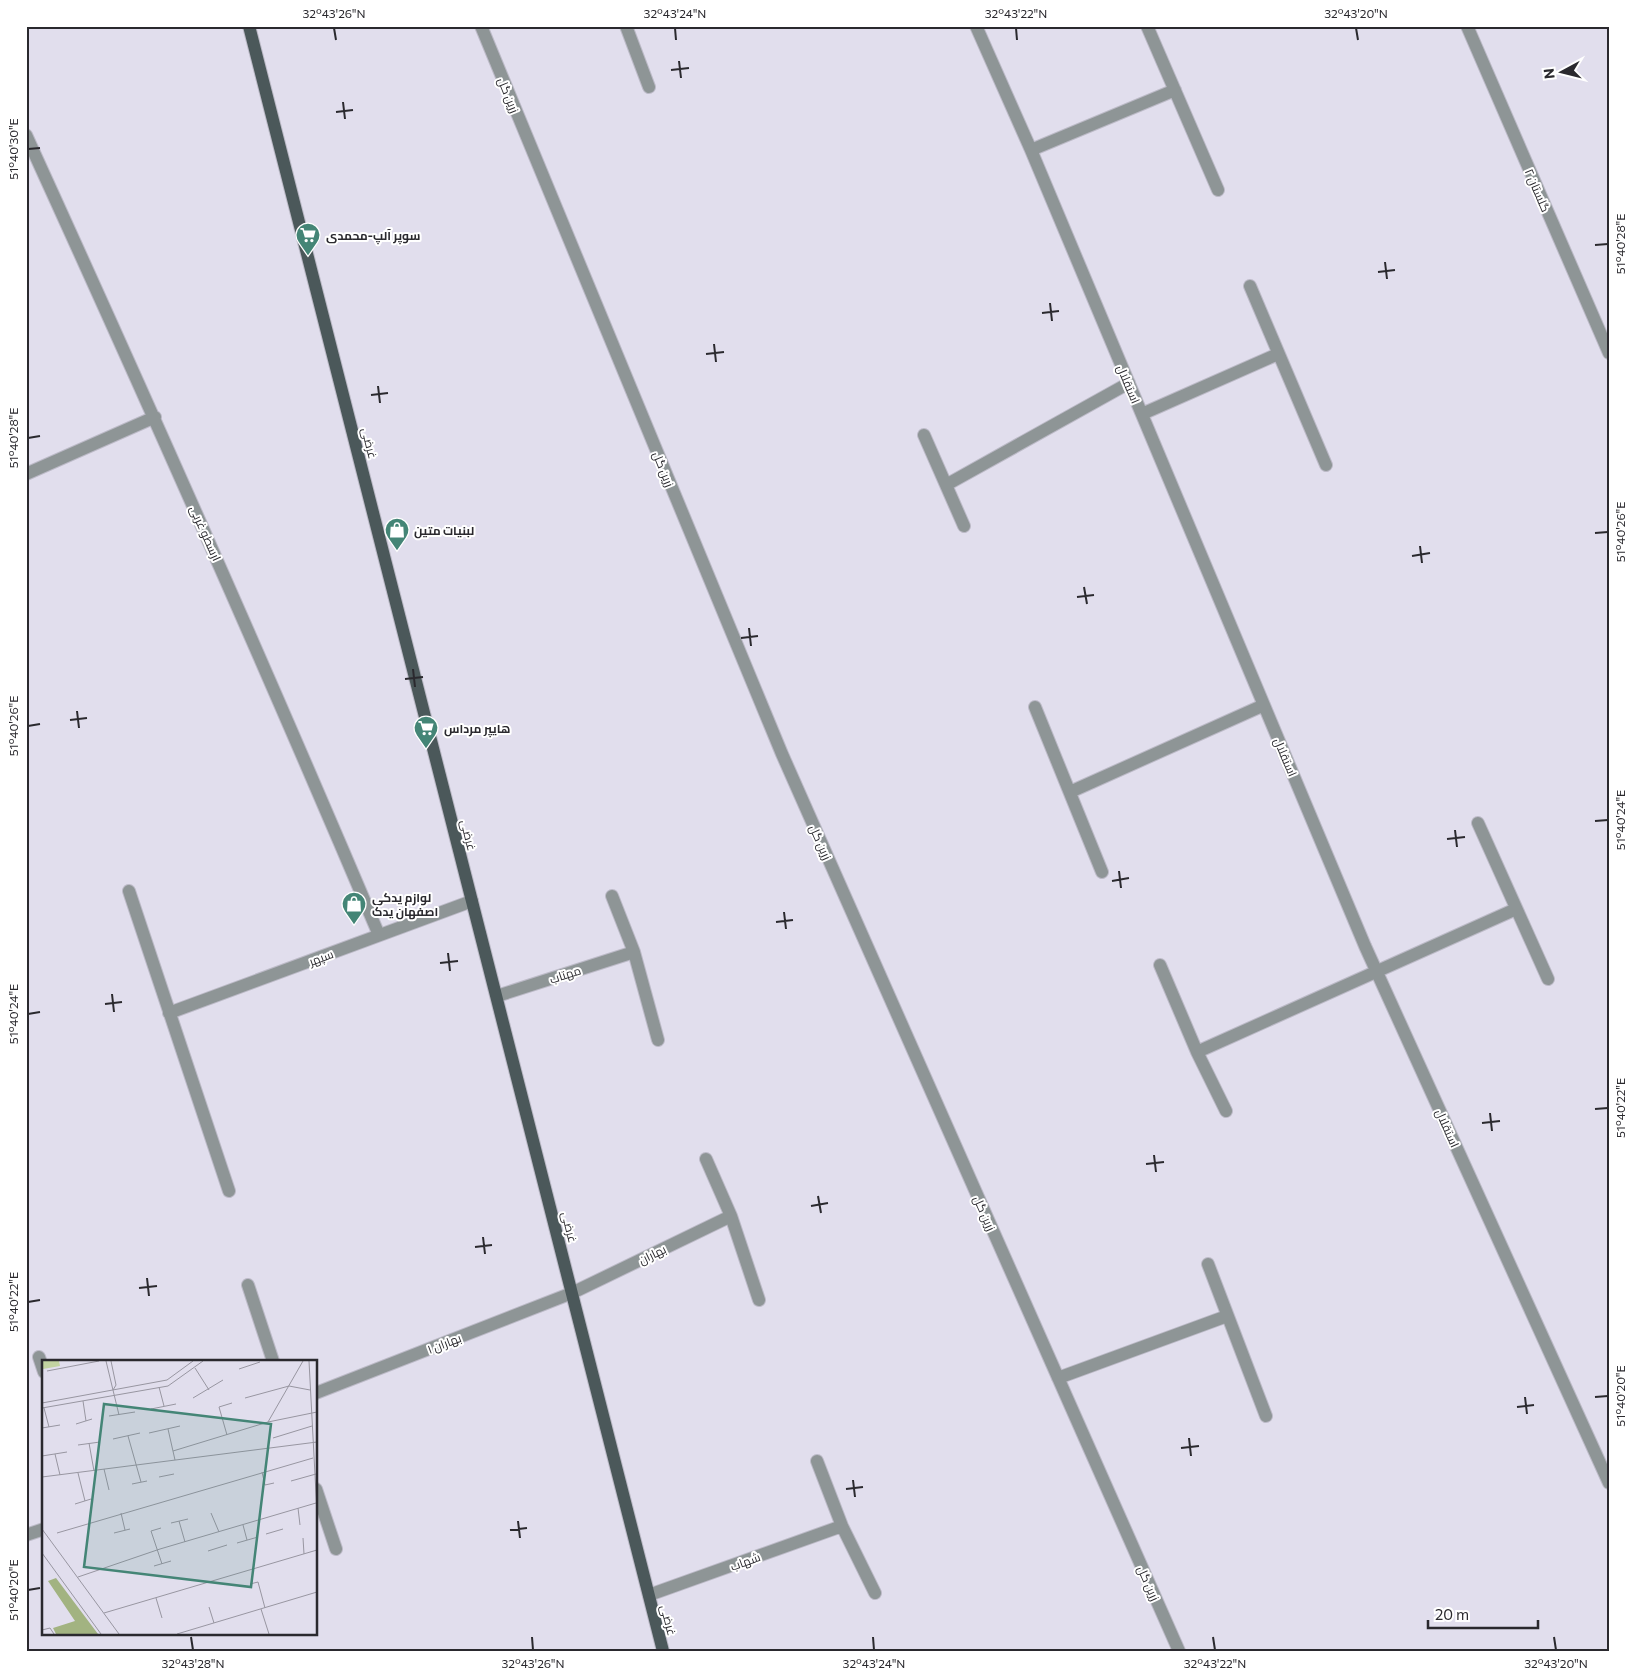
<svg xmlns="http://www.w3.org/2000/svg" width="1635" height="1677" viewBox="0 0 1635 1677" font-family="Commissioner,Cairo,sans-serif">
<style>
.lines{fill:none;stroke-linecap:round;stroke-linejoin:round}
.minor-casing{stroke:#bcbac7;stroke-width:14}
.major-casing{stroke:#bcbac7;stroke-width:14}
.minor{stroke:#8e9596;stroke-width:12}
.major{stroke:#4b585a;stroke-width:12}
.ticks{fill:none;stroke:#2a292e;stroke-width:2}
.labels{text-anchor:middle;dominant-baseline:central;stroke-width:4;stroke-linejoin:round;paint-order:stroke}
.street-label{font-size:12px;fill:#2a292e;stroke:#fff}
.poi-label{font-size:12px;font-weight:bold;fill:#2a292e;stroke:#fff;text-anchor:start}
.inset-road{fill:none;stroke:#9896a1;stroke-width:1}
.view{fill:#448576;fill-opacity:0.15;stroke:#448576;stroke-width:2.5}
.inset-edge{fill:none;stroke:#2a292e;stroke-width:2.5}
.neatline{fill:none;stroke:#2a292e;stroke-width:2}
.ticks-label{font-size:12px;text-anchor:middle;fill:#2a292e}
</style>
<rect width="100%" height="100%" fill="#e1deed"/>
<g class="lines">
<defs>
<path id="minor" d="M481,26L782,754L1179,1651
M626,26L649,87
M976,26L1031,150L1365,946L1609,1483
M1147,26L1218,190
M1467,26L1609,353
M26,135C147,400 265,666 379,935
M1031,150L1175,90
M1250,286L1326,465
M1142,414L1278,354
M924,435L964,526
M26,474L155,417
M946,485L1129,383
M1035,707L1102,872
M1070,792L1264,705
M1478,823L1548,979
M129,891L229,1191
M612,896L634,952L658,1040
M1160,965L1197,1052L1516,909
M497,996L634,952
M169,1013L472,901
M1197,1052L1226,1111
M706,1159L731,1216L759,1300
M1208,1264L1266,1416
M248,1285L273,1361
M39,1357L44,1372
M1058,1378L1227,1316
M316,1393L572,1293L731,1216
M817,1461L842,1526L875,1593
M316,1489L336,1549
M26,1535L44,1529
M649,1595L842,1526"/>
<path id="major" d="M249,26L663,1651"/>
</defs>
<use href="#minor" class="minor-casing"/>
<use href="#major" class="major-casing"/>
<use href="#minor" class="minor"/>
<use href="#major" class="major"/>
</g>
<path class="ticks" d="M334,28L336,40M675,28L676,40M1016,28L1017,40M1356,28L1358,40M679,61L681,78M671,70L689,68M343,102L345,119M336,112L353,110M28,149L40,148M1595,245L1608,244M1385,262L1387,279M1378,272L1395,270M1050,303L1052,321M1042,313L1059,311M714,344L716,362M706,354L724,352M378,386L380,403M371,395L388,393M28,438L40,436M1595,533L1608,532M1420,546L1422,563M1412,556L1430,553M1084,587L1087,604M1077,597L1094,595M749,628L751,646M741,638L758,636M413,669L415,687M405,679L423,677M77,711L79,728M70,720L87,718M28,726L40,724M1595,821L1608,820M1455,830L1457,847M1447,839L1465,837M1119,871L1121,888M1112,881L1129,878M784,912L786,929M776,922L793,920M448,953L450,971M440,963L458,961M112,994L114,1012M105,1004L122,1002M28,1014L40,1012M1595,1109L1608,1108M1490,1113L1492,1131M1482,1123L1500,1121M1154,1155L1156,1172M1146,1164L1164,1162M818,1196L821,1213M811,1206L828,1203M483,1237L485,1254M475,1247L492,1245M147,1278L149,1296M139,1288L157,1286M28,1302L40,1300M1525,1397L1527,1414M1595,1397L1608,1396M1517,1407L1534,1405M1189,1438L1191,1456M1181,1448L1199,1446M853,1480L855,1497M846,1489L863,1487M518,1521L520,1538M510,1530L527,1528M28,1590L40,1588M191,1637L193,1650M532,1637L533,1650M873,1637L874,1650M1213,1637L1215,1650M1554,1637L1556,1650"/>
<defs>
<symbol id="supermarket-pin" viewBox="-11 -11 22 30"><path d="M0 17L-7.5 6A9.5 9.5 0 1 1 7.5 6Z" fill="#448576" stroke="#fff"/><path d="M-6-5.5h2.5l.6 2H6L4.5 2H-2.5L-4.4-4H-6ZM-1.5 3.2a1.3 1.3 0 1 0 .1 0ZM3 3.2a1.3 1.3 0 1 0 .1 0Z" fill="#fff"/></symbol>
<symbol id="shop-pin" viewBox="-11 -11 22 30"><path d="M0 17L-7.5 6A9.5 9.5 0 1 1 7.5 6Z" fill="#448576" stroke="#fff"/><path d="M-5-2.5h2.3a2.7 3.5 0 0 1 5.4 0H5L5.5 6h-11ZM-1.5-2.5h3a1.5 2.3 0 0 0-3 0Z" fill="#fff"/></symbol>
</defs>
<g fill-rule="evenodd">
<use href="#supermarket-pin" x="294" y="221" width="28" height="38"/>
<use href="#shop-pin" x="383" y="516" width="28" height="38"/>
<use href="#supermarket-pin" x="412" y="714" width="28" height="38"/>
<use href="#shop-pin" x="340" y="890" width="28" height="38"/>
</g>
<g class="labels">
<g class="street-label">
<text transform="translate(509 95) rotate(68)">زرین گل</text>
<text transform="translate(1538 190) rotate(67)">گلستان ۲</text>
<text transform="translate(1129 384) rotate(67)">استقلال</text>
<text transform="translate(370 443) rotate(76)">غرضی</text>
<text transform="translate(664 469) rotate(68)">زرین گل</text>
<text transform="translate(206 533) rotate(66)">ارسطو غربی</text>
<text transform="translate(1286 757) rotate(67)">استقلال</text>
<text transform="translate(469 835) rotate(76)">غرضی</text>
<text transform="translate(821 842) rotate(66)">زرین گل</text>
<text transform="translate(321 957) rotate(-20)">سپهر</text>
<text transform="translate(565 974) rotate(-18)">مهتاب</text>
<text transform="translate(1448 1128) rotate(66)">استقلال</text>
<text transform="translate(985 1213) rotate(66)">زرین گل</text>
<text transform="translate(570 1227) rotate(76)">غرضی</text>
<text transform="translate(652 1254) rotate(-26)">بهاران</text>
<text transform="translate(444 1343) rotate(-21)">بهاران ۱</text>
<text transform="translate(745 1561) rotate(-20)">شهاب</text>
<text transform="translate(1149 1583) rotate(66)">زرین گل</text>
<text transform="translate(669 1620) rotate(75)">غرضی</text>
</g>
<g class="poi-label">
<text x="326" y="235">سوپر آلپ-محمدی</text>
<text x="414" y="530">لبنیات متین</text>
<text x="444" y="728">هایپر مرداس</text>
<text x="372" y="897">لوازم یدکی<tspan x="372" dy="14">اصفهان یدک</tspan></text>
</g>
</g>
<g transform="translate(42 1360)">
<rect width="275" height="275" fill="#e1deed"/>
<path d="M0,1H17L18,6L1,9Z" fill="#c2d3a1"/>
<path d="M14,218L56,274H14L11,268L33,261L6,221Z" fill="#a2b381"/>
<path class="inset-road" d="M64,1L77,55M69,1L74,25L71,30M267,1L275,153M153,8L167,30M197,9L218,2M5,11L57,1M117,27L122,46M151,38L181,20M203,38L247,26L268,30M41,41L44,61M0,43L125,20L151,1M0,48L126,26L161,1M2,48L7,67M109,49L134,44M67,56L93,52M226,62L261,1M34,64L50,59M0,68L18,65M126,69L133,100M107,73L138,66M185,75L177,47L190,43M86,76L99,122M231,78L270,66M71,79L98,73M47,83L52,111M36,85L58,82M131,91L226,62L275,52M13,94L18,115M0,96L25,92M62,109L67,130M220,112L223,125L232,123M36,113L43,141M0,117L275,82M117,117L132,114M249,121L274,114M90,124L105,121M33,144L49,139M256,148L258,165M79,153L83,170M169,153L177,172M137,161L143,182M129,163L146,159M201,165L205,180M119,168L109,171L120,204M0,169L77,274M15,173L271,98M72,173L88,169M224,174L241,169M261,178L262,194M195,183L216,177M166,191L185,185M0,193L59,274M112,206L129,201M36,217L118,189L274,143M208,224L216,222L223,248M114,238L120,258M167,247L172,263M219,249L227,274M62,253L275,190M0,270L8,268L12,274M135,274L275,232"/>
<path class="view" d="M62,44L229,64L209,227L42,207Z"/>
<rect width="275" height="275" class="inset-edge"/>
</g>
<rect width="1635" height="1677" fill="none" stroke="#ffffff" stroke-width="55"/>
<g transform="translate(1562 72) rotate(263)" stroke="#ffffff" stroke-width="4" paint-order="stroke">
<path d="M0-4L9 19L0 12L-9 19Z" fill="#2a292e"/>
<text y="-8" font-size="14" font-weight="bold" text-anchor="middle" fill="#2a292e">N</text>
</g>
<path d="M1428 1620v8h110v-8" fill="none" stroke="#2a292e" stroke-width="2.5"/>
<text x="1435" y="1620" font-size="15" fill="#2a292e" stroke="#ffffff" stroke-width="4" paint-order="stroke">20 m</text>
<rect x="28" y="28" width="1580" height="1622" class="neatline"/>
<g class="ticks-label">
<text x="334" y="18">32°43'26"N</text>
<text x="675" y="18">32°43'24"N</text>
<text x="1016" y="18">32°43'22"N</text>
<text x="1356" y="18">32°43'20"N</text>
<text transform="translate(14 149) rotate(-90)" y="4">51°40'30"E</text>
<text transform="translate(1621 244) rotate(-90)" y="4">51°40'28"E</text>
<text transform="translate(14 438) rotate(-90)" y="4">51°40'28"E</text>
<text transform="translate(1621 532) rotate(-90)" y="4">51°40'26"E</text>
<text transform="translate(14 726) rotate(-90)" y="4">51°40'26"E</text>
<text transform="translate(1621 820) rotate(-90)" y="4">51°40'24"E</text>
<text transform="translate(14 1014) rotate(-90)" y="4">51°40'24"E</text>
<text transform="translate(1621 1108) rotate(-90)" y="4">51°40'22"E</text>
<text transform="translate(14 1302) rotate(-90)" y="4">51°40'22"E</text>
<text transform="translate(1621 1396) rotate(-90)" y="4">51°40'20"E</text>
<text transform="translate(14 1590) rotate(-90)" y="4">51°40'20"E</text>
<text x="193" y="1668">32°43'28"N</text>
<text x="533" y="1668">32°43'26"N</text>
<text x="874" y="1668">32°43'24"N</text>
<text x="1215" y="1668">32°43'22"N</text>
<text x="1556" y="1668">32°43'20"N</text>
</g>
</svg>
